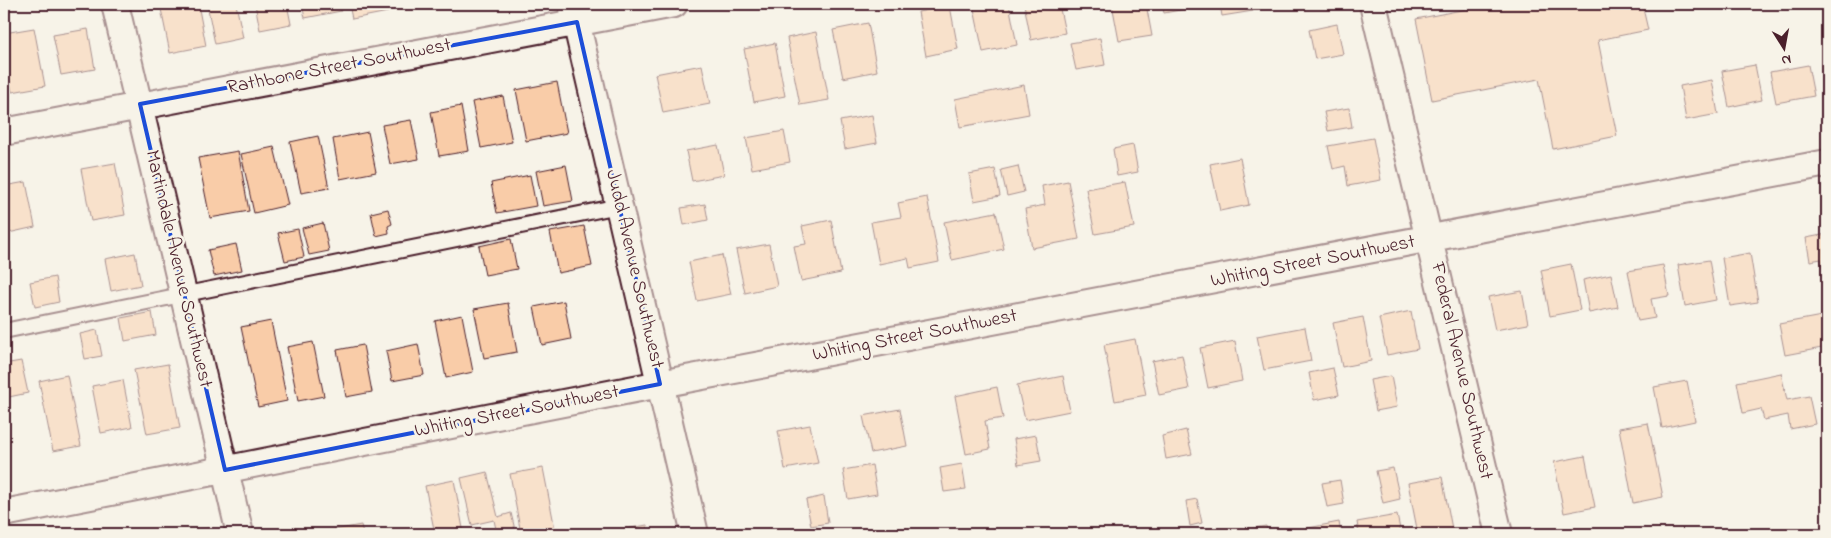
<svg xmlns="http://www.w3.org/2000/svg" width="1831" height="538" viewBox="0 0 1831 538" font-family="'Indie Flower',sans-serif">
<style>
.building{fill:#f9cca8;stroke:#4a1f2b}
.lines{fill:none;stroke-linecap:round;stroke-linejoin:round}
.service-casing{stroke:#4a1f2b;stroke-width:18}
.minor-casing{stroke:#4a1f2b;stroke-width:30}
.service{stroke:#f7f3e8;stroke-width:14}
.minor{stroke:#f7f3e8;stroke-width:26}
.marked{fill:none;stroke:#1d4ed8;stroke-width:4;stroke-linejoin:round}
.labels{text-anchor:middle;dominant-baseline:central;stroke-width:5;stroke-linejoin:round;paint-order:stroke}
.street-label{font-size:20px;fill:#4a1f2b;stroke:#f7f3e8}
</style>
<rect width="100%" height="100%" fill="#f7f3e8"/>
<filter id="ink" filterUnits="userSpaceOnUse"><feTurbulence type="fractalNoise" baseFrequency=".02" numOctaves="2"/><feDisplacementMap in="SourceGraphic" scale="10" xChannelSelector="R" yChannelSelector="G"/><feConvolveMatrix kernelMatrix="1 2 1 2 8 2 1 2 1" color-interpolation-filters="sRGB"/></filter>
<g filter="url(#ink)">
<path class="building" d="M160,4H198L206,46L170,53Z
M207,4H236L243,38L215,44Z
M255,4H287L291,24L260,30Z
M302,4H339L341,11L305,18Z
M349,4H386L388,12L352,19Z
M398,4H424L399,9Z
M973,4H1009L1017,45L983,52Z
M1024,4H1059L1065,33L1031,40Z
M1112,4H1146L1152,36L1119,41Z
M1162,4H1191V8L1164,13Z
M1220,4H1251L1253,11L1222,16Z
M1492,4H1642L1648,30L1598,40L1617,136L1553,149L1539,79L1432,100L1416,19Z
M950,6L958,49L926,56L918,12Z
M868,23L877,71L843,78L833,30Z
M1337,24L1343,54L1315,59L1309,30Z
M34,28L45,86L12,92L4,52V33Z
M88,29L95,69L61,75L53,35Z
M816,32L829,100L800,105L787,38Z
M1100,38L1105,65L1076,70L1070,43Z
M775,43L785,96L754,102L744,49Z
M1827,55V88L1821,57Z
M702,65L710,104L663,113L655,74Z
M1755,65L1762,100L1729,107L1722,71Z
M1808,65L1814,96L1776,103L1770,72Z
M1712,80L1718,114L1686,120L1680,86Z
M557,82L567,133L526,141L516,90Z
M1024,85L1029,114L960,127L955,99Z
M503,96L512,142L481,148L472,102Z
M461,106L469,151L439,156L431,112Z
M1349,108L1352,127L1328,131L1324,112Z
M872,115L877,143L845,149L840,121Z
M411,120L419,159L390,164L382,125Z
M784,131L790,162L752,169L746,138Z
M368,132L376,172L340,179L333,139Z
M318,136L329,188L301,193L290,142Z
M1373,138L1381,180L1348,186L1345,166L1333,169L1328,146Z
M718,145L724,175L692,181L686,151Z
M1133,145L1138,172L1117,176L1113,149Z
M274,147L288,205L254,213L241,154Z
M238,151L249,211L210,218L198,158Z
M1240,158L1249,205L1220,211L1210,164Z
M115,163L125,215L91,221L81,169Z
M566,165L573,201L543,206L536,171Z
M1018,166L1024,192L1007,196L1001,170Z
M995,169L1000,196L974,201L969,174Z
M530,175L536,206L497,213L491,183Z
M1068,181L1079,239L1032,248L1025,209L1045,205L1042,186Z
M26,182L35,227L4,234V186Z
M1125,182L1134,227L1095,234L1086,189Z
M927,197L939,262L910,268L908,258L879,264L871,222L901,217L898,203Z
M705,204L708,220L684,225L681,208Z
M388,209L392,224L388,226L389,233L376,236L371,213Z
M996,212L1004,249L952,260L944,222Z
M831,220L841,273L801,281L794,246L806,244L802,226Z
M323,223L329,251L309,255L302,228Z
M584,226L592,266L558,273L550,232Z
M298,229L304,257L285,261L278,233Z
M1827,234V286H1826L1821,259L1810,261L1806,238Z
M511,239L517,269L485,275L479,246Z
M236,244L242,270L214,276L208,250Z
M769,244L777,286L745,293L736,250Z
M135,253L141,285L111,291L105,259Z
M1750,253L1758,302L1730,306L1722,258Z
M722,255L731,294L697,301L689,262Z
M1709,260L1716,300L1685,306L1678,265Z
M1571,264L1580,310L1550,316L1541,270Z
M1663,265L1669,296L1651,299L1655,318L1638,321L1628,271Z
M1611,274L1618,307L1589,313L1583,280Z
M55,277L59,302L35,307L30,282Z
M1522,291L1528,324L1495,330L1488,297Z
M564,301L571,339L542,345L534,307Z
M508,303L517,352L484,358L474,309Z
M1411,311L1418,349L1387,355L1379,318Z
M152,312L156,335L125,341L121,318Z
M462,315L473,372L446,378L435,321Z
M1827,315V347L1785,355L1779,324Z
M1363,317L1371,361L1342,367L1333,323Z
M271,321L287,401L258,407L241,327Z
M1305,327L1311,361L1264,370L1257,336Z
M97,330L102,356L85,359L80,334Z
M1135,339L1146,395L1115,401L1104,345Z
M1235,341L1242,381L1208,388L1200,348Z
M313,342L324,396L298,401L287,347Z
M418,344L424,375L392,381L386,351Z
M363,345L372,392L346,397L337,350Z
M1182,355L1189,389L1159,395L1152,361Z
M21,361L28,393L4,398V364Z
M168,364L180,428L147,434L134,370Z
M1333,368L1339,395L1314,400L1309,373Z
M1781,373L1787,400L1809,396L1815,424L1790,429L1788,415L1764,420L1761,409L1743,413L1737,382Z
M67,375L81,446L53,451L39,381Z
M1063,376L1070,411L1025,420L1017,385Z
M1391,376L1397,407L1376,411L1370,380Z
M123,380L132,427L101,433L92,386Z
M1687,381L1695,421L1662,428L1654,387Z
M997,387L1003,418L985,421L990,449L966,454L955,396Z
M900,409L907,446L871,453L863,416Z
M1648,423L1663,497L1633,503L1619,428Z
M810,425L818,463L785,469L778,431Z
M1186,430L1192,454L1166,459L1162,436Z
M1036,435L1041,461L1018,465L1014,439Z
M1585,456L1595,507L1564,513L1554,462Z
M962,464L966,489L944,492L940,468Z
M872,465L877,494L848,499L843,470Z
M543,468L556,534H521L510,474Z
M1393,468L1400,499L1383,503L1376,471Z
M487,472L498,517L511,513L516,534H497L494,520L472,525L461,478Z
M1442,477L1453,534H1418L1408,483Z
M454,480L464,534H435L425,486Z
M1340,480L1344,504L1327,507L1322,483Z
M824,496L828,523L811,526L806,500Z
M1197,499L1202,523L1190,526L1186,501Z
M1397,515L1401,534H1359L1357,522Z
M1339,522L1341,534H1299L1298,530Z
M361,525L363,534H312Z
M647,525L649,534H598Z
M1266,526L1268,534H1238L1237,531Z
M208,528L209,534H176Z"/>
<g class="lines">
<defs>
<path id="service" d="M4,331L619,206"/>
<path id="minor" d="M115,4L240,534
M572,4L695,534
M1373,4L1499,534
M4,132L674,4
M4,513L660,384L1827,163"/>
</defs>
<use href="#service" class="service-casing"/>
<use href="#minor" class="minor-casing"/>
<use href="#service" class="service"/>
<use href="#minor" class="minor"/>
</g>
</g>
<path d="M0 0H1831V538H0ZM577,22L660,384L225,470L140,104Z" fill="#f7f3e8" fill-opacity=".55" fill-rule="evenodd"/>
<path class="marked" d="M577,22L660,384L225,470L140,104Z"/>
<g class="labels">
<g class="street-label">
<text transform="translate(339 67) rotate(-11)">Rathbone Street Southwest</text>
<text transform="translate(1313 262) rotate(-11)">Whiting Street Southwest</text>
<text transform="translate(178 269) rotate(77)">Martindale Avenue Southwest</text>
<text transform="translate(634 269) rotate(77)">Judd Avenue Southwest</text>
<text transform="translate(915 336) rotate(-11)">Whiting Street Southwest</text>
<text transform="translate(1461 371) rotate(77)">Federal Avenue Southwest</text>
<text transform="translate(517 412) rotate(-11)">Whiting Street Southwest</text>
</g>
</g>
<rect width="1831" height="538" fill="none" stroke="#f7f3e8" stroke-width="20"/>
<rect x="10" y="10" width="1811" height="518" fill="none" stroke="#4a1f2b" stroke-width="2" filter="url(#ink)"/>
<g transform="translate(1784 48) rotate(169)" stroke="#f7f3e8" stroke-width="4" paint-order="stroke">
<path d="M0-4L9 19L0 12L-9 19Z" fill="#4a1f2b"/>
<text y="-8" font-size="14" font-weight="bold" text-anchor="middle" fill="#4a1f2b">N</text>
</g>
</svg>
